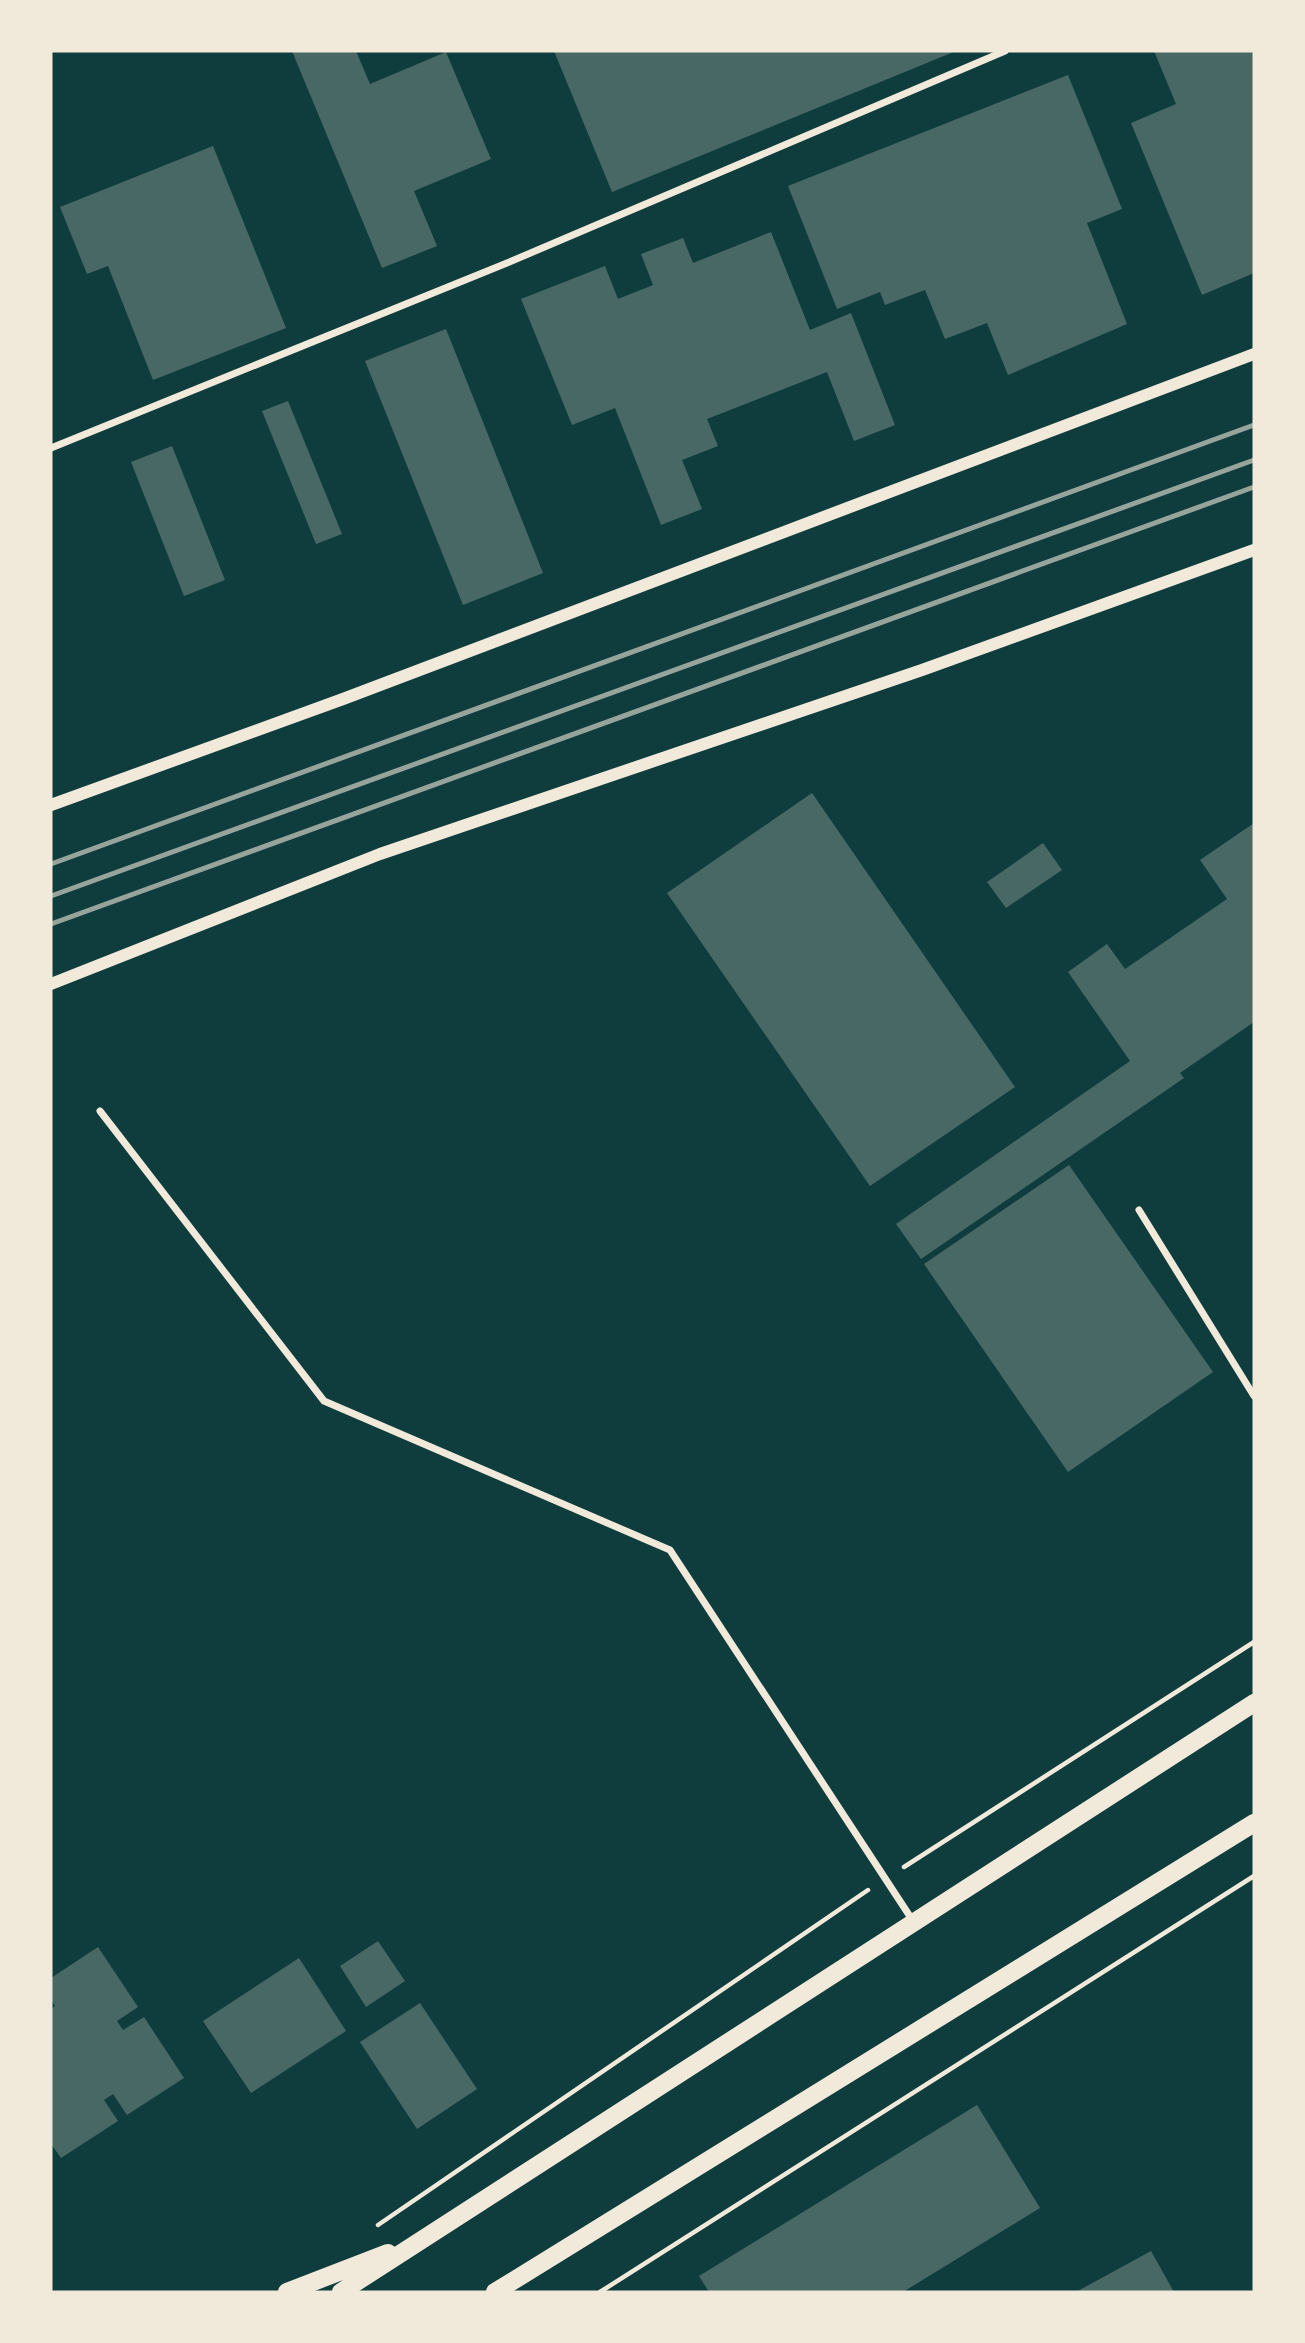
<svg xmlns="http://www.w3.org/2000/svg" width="1305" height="2343" viewBox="0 0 1305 2343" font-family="Cabin,sans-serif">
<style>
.building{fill:#486865}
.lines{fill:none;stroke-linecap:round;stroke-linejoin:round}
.path{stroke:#f1e9da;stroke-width:4.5}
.minor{stroke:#f1e9da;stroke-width:7}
.tertiary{stroke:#f1e9da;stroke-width:12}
.primary{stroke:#f1e9da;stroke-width:18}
.rail{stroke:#97a49c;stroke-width:5}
</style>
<rect width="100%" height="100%" fill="#0f3d3e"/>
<path class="building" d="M292,51H356L370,84L446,52L491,159L414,191L437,246L382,268Z
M554,51H956L612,192Z
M1154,51H1254V273L1202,295L1131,123L1176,104Z
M1068,75L1122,209L1087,223L1127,324L1008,375L987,323L945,339L925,290L885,305L880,292L837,309L788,186Z
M213,146L286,328L153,380L108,266L87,274L60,207Z
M771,232L810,330L851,313L895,425L854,441L827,372L707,419L718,446L682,460L702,509L661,525L615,408L572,425L521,299L605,266L618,299L653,285L641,254L683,238L693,263Z
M446,329L543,573L463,605L365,361Z
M288,401L342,534L316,544L262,411Z
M172,446L225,580L184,596L131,462Z
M812,793L1015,1087L870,1186L667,893Z
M1254,823V1022L1180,1073L1184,1078L921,1259L896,1224L1130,1061L1068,972L1107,944L1125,969L1227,899L1200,860Z
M1043,843L1062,870L1006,908L987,882Z
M1069,1165L1213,1372L1068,1472L924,1264Z
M378,1941L405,1981L366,2007L340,1966Z
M98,1947L138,2007L117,2021L123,2030L144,2017L184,2078L127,2115L113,2094L104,2100L118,2121L61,2158L51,2144V2009L55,2006L51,2000V1978Z
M299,1958L346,2031L251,2093L203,2021Z
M420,2003L477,2089L417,2129L360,2042Z
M977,2105L1040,2208L903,2292H709L699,2276Z
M1151,2251L1174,2292H1076Z"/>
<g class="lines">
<path class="path" d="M904,1867L1254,1642
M378,2225L868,1890
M600,2292L1254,1876"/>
<path class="minor" d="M51,448L507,263L1005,51
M100,1111L324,1401L670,1550L913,1921
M1139,1210L1254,1396"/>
<path class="tertiary" d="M51,805L343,699L1254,354
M51,984L380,854L922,670L1254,550"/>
<path class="primary" d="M287,2292L388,2253
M341,2292L1254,1703
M495,2292L1254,1823"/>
<path class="rail" d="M51,864L1254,425
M51,896L1254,460
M51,924L1254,487"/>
</g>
<rect width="1305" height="2343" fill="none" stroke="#f1e9da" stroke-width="105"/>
</svg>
